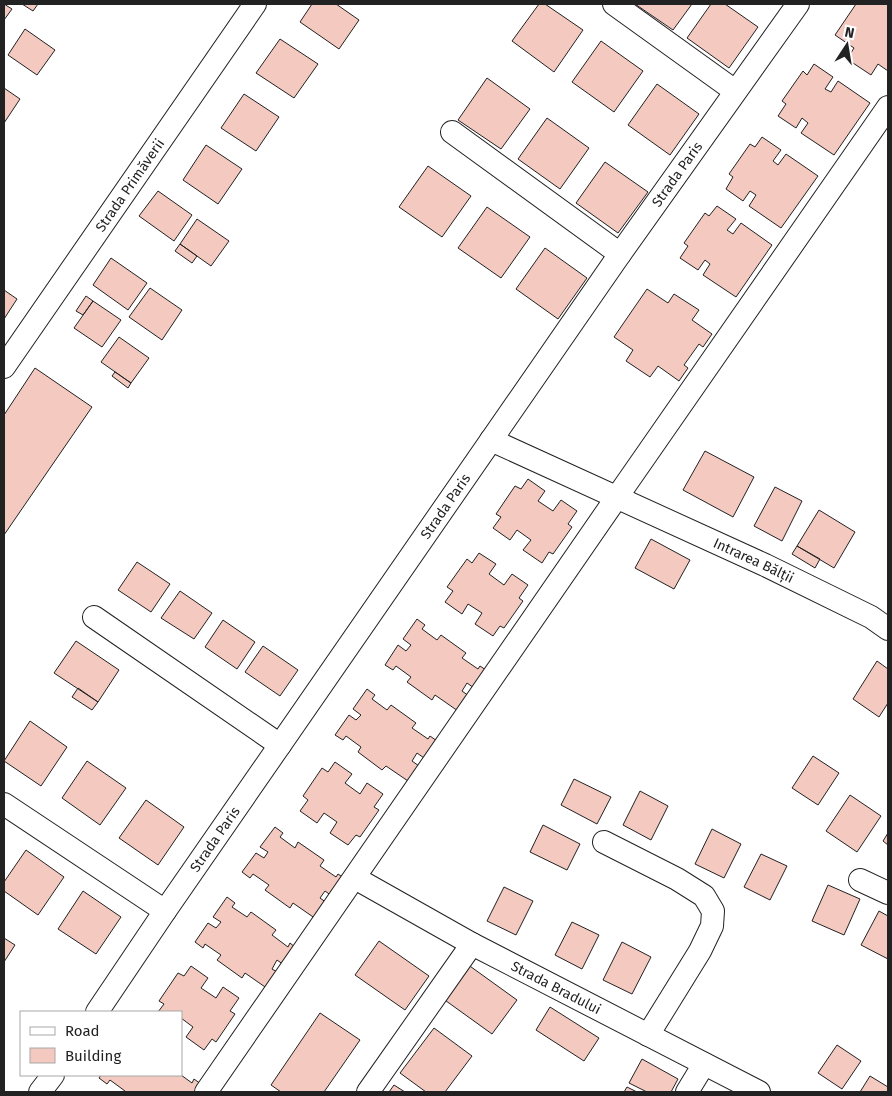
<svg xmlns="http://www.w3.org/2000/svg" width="892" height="1096" viewBox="0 0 892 1096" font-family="'Fira Sans',sans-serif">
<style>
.building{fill:#f3c9c0;stroke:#222}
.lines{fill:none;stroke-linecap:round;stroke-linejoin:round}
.street-casing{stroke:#222;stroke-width:24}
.street{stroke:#fff;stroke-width:22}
.labels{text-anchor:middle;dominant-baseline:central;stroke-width:4;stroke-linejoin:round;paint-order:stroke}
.street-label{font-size:14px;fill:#222;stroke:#fff}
</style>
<rect width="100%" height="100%" fill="#fff"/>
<path class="building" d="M4,4L12,9L4,20Z
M22,4H38L33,11Z
M312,4H336L359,20L339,49L300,22Z
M539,4H545L583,30L554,72L512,41Z
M635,4H692L673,30Z
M711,4H725L758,27L729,68L687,38Z
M856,4H888V71L878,64L871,75L847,59L854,48L835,35Z
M25,29L55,50L37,75L8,55Z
M280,39L318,64L294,98L256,73Z
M601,41L643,71L614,112L572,82Z
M814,64L833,77L825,89L831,92L838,81L870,103L834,155L801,133L808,123L802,118L796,128L778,116L786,104L782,101L803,71L807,75Z
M487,78L530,109L501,149L458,120Z
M657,84L699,114L670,155L628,125Z
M4,88L20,99L4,123Z
M244,94L279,117L256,151L221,128Z
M547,118L589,148L560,189L518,159Z
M762,137L781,150L773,161L778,165L786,154L818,176L781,228L749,206L756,195L750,191L743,201L726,189L733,177L729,174L750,144L755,147Z
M206,145L242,169L218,204L183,180Z
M605,162L648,192L618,233L576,203Z
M428,166L471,196L442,237L399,207Z
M158,191L192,215L174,241L139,216Z
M717,206L736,219L727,230L733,234L741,223L772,245L736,297L703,275L710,264L705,260L698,270L680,258L688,246L684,243L705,213L709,216Z
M487,207L530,237L501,278L458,248Z
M197,219L229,241L211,266L180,244Z
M180,244L197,256L192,263L175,251Z
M545,248L587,278L558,319L516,289Z
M111,258L147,283L128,310L93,285Z
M150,288L182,310L162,340L129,317Z
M647,289L668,303L674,294L699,310L692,320L712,334L703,347L699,344L684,365L688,368L679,381L658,366L650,377L626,361L633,350L614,337Z
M4,290L17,299L4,319Z
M86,296L93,301L83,315L76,311Z
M93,301L121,320L102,347L74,328Z
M119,337L149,358L131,383L101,362Z
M35,368L92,407L4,535V415Z
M115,372L131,383L128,388L112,376Z
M705,451L754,477L733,517L683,490Z
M528,479L545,491L538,501L553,511L561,500L577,511L568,524L572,527L553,554L549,552L542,563L523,550L531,540L517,530L510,540L493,528L501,517L496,514L515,486L521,489Z
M775,487L802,501L782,541L754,526Z
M819,510L855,532L834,568L797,546Z
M651,539L690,560L674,589L635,568Z
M797,546L820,559L815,568L792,554Z
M479,553L496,564L489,574L504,585L512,574L528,585L519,598L523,601L504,628L500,626L493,636L475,624L482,613L468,604L462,614L445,602L453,591L447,587L467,559L472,563Z
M137,562L170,584L151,612L118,590Z
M180,591L212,613L194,639L161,618Z
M417,619L425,625L422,629L437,640L441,635L466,653L462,658L478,669L480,666L486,670L474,688L467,683L462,691L469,696L458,711L435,695L432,700L407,682L411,677L396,666L393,670L385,665L398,645L406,651L411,645L403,639Z
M223,620L255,642L237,669L205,647Z
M76,641L119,670L98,702L54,673Z
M263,646L298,670L280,696L245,672Z
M877,661L888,669V703L879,717L853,699Z
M78,688L98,702L92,710L72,697Z
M367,689L375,695L372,699L387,710L391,705L416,723L412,728L428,739L430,736L437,741L424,758L417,753L412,761L419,766L408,781L386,766L382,770L358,752L361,747L346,736L343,740L335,735L349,715L356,720L361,715L353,709Z
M30,721L67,747L41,786L4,761Z
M813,756L839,773L818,805L792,788Z
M87,761L126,788L100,825L62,798Z
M335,762L352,774L345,783L360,794L367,783L383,794L374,807L379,810L360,837L356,835L348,845L330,833L337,822L324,813L317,823L300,811L308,800L303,796L322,768L328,772Z
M574,779L611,797L597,824L561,805Z
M640,791L668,806L651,840L623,825Z
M850,795L881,816L857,852L826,831Z
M146,800L184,827L158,865L119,838Z
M543,825L580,844L567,870L530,852Z
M275,827L283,833L280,837L295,848L298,842L324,860L320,866L336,877L338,874L344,878L332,896L325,891L320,898L327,903L316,919L293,903L290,908L265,890L269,885L253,874L250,878L242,872L256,853L264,858L268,852L260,847Z
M712,829L741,844L724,878L695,864Z
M888,833V845L883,841Z
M26,850L64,877L38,915L4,891V882Z
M761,854L787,866L770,900L744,887Z
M828,885L860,899L844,935L812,921Z
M504,887L533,901L516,935L487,921Z
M83,891L121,917L96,954L58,929Z
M227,897L235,903L232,907L247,917L251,912L276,930L272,935L288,947L290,943L296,948L284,965L277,960L272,969L279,973L268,989L245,973L242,978L217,960L221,955L205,944L203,948L195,942L208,923L216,928L221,922L213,917Z
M879,911L888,916V959L861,945Z
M572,922L599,935L582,969L555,955Z
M4,938L15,945L4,962Z
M379,941L429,976L405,1010L355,975Z
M622,942L651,957L632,994L603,980Z
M467,964L517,1000L492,1034L442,998Z
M191,966L208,978L201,988L216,998L223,987L239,998L230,1011L235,1014L216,1042L212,1039L204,1050L186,1037L193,1027L181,1018V1012H158L164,1004L159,1001L178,973L184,976Z
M550,1007L599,1038L584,1061L536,1030Z
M320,1013L360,1040L324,1092H281L271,1085Z
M434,1028L472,1056L445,1092H426L400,1073Z
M837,1045L861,1061L842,1089L818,1073Z
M642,1059L678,1079L671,1092H647L629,1083Z
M101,1075H181L192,1083L194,1079L201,1084L195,1092H124L125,1091L110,1080L107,1084L99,1078Z
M870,1076L888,1087V1092H860Z
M394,1085L405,1092H389Z
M627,1087L637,1092H624Z"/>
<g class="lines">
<defs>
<g id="street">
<path d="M614,4L735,91"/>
<path d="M452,132L620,254"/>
<path id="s1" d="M4,367L255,4"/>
<path id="s2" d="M491,440L765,565L871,617L888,629"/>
<path d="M94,617L280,745"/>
<path d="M4,804L165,911"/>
<path d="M604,842L677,879L704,896L713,911L712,926L700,951L648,1035"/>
<path id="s3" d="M355,878L472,944L759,1092"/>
<path d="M860,880L888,893"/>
<path id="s4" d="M97,1012L165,911L620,254L798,4"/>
<path d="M40,1092L53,1075"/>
<path d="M206,1092L617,497L888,107"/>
<path d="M368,1092L472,944"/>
<path d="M687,1092L704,1064"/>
</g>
</defs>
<use href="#street" class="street-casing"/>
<use href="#street" class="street"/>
</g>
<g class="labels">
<g class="street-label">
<text stroke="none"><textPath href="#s4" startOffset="1019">Strada Paris</textPath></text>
<text stroke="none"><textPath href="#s1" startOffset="221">Strada Primăverii</textPath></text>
<text stroke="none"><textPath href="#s4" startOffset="614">Strada Paris</textPath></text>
<text stroke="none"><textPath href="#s2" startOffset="289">Intrarea Bălții</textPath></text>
<text stroke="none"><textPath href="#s4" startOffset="209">Strada Paris</textPath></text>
<text stroke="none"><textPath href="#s3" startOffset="229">Strada Bradului</textPath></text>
</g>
</g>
<rect width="892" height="1096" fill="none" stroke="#222222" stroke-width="10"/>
<rect x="20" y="1011" width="162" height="65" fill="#ffffff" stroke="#a7a7a7"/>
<rect x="30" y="1027" width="25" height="8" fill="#ffffff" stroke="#a7a7a7"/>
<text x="65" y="1036" font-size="15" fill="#222222">Road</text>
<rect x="30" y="1048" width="25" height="15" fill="#f3c9c0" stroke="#a7a7a7"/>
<text x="65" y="1061" font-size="15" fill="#222222">Building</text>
<g transform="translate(847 45) rotate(12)" stroke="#ffffff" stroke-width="4" paint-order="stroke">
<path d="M0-4L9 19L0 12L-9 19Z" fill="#222222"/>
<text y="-8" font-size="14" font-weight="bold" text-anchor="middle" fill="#222222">N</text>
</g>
</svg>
